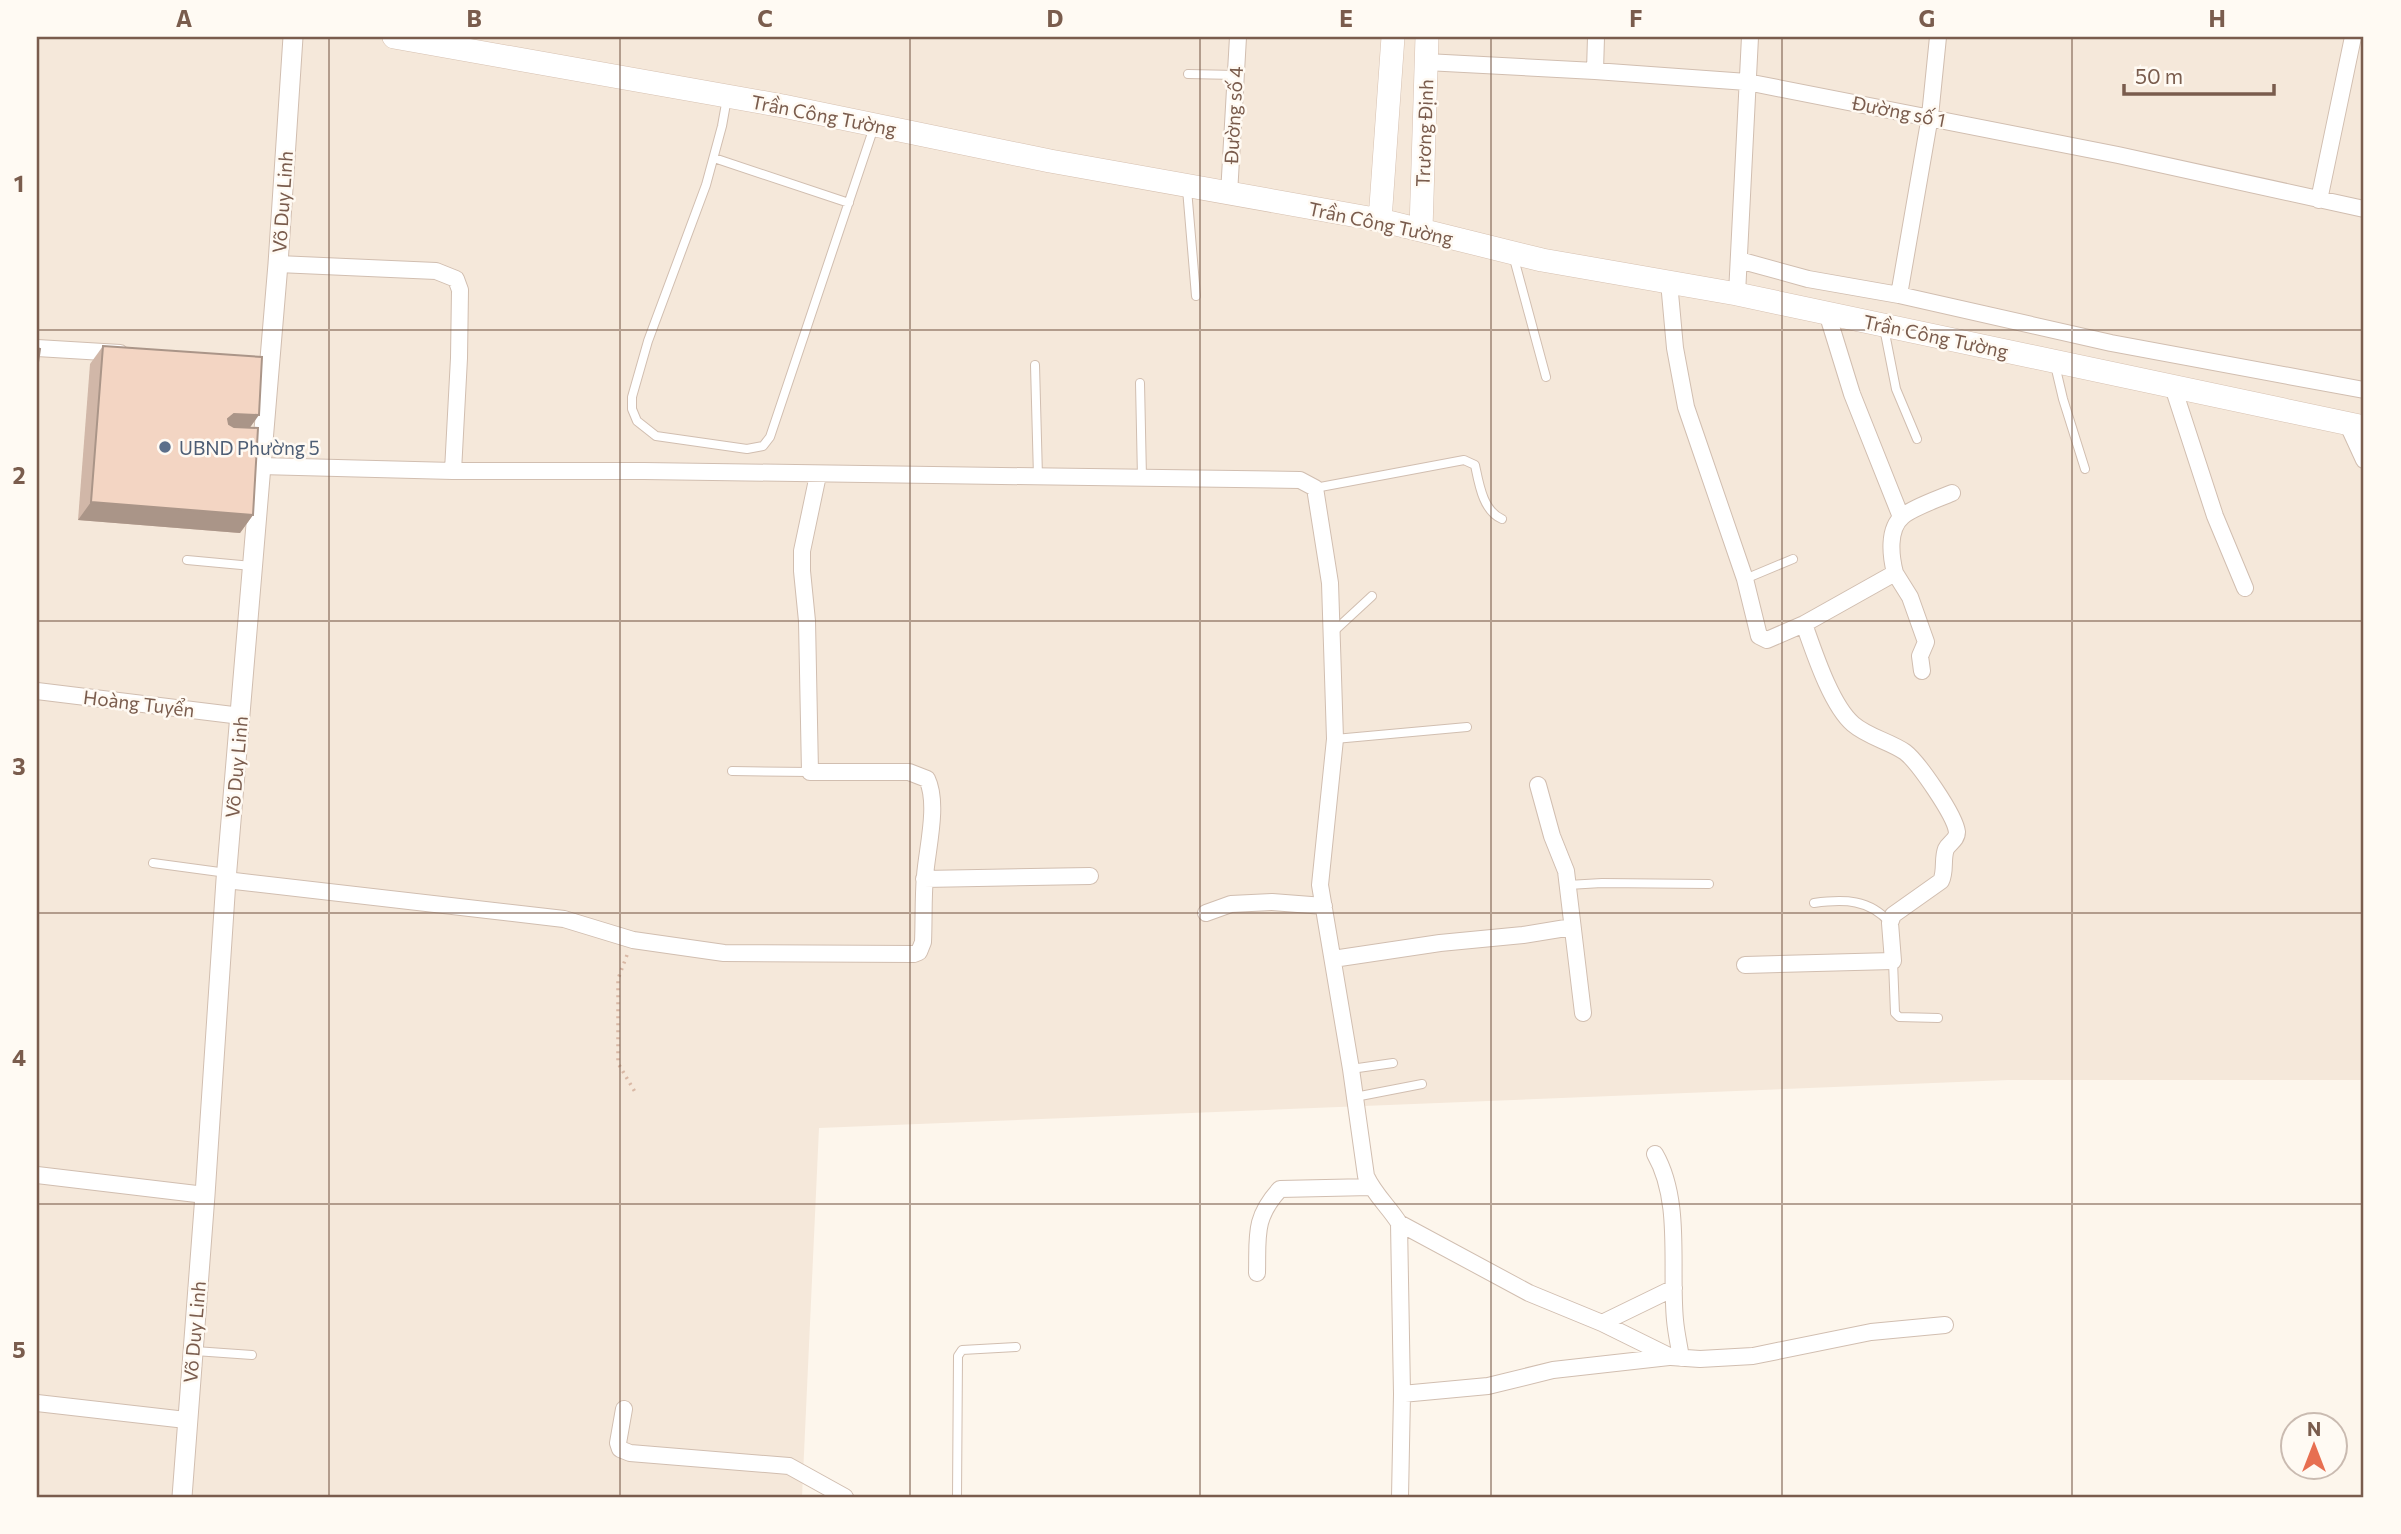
<svg xmlns="http://www.w3.org/2000/svg" width="2401" height="1534" viewBox="0 0 2401 1534" font-family="Commissioner,sans-serif">
<style>
.residential{fill:#f5e8da}
.lines{fill:none;stroke-linecap:round;stroke-linejoin:round}
.service-casing{stroke:#d1beb0;stroke-width:10}
.minor-casing{stroke:#d1beb0;stroke-width:18}
.tertiary-casing{stroke:#d1beb0;stroke-width:21}
.secondary-casing{stroke:#d6c0b0;stroke-width:24}
.path{stroke:#d9b8a5;stroke-width:3.5;stroke-dasharray:2 5;stroke-linecap:butt}
.service{stroke:#fff;stroke-width:8}
.minor{stroke:#fff;stroke-width:16}
.tertiary{stroke:#fff;stroke-width:19}
.secondary{stroke:#fff;stroke-width:23}
.wall{fill:#d1b7a8}
.shaded-wall{fill:#aa9588}
.building{fill:#f3d5c3;stroke:#aa9588;stroke-width:2}
.grid{fill:none;stroke:#7a5c4d;stroke-width:2;stroke-opacity:0.55}
.service-dot{fill:#5c6f8a;stroke:#fffaf3;stroke-width:2.5}
.labels{text-anchor:middle;dominant-baseline:central;stroke-width:5;stroke-linejoin:round;paint-order:stroke}
.street-label{font-size:19px;fill:#7a5c4d;stroke:#fffaf3}
.service-label{font-size:19px;fill:#4e5e75;stroke:#fffaf3;text-anchor:start}
.neatline{fill:none;stroke:#7a5c4d;stroke-width:2.5}
.grid-label{font-size:23px;text-anchor:middle;font-weight:bold;fill:#7a5c4d}
</style>
<rect width="100%" height="100%" fill="#fdf6ec"/>
<path class="residential" d="M37,37H2364V1080H2008L819,1128L802,1497H37Z"/>
<g class="lines">
<defs>
<path id="service" d="M1188,74L1236,75
M727,98L722,126L706,185L648,341L632,397V409L637,421L656,436L747,449L763,446L770,437L874,127
M714,158L849,203
M1187,189L1196,296
M1513,255L1546,377
M1884,328L1896,389L1917,439
M1035,365L1038,477
M2055,365L2063,399L2085,469
M1140,383L1142,478
M1315,488L1464,460L1475,465C1479,484 1483,511 1502,519
M187,560L252,566
M1745,579L1793,559
M1333,632L1372,596
M1335,739L1467,727
M732,771L810,772
M153,863L227,873
M1568,885L1602,883L1709,884
M1814,903C1844,899 1870,899 1890,923
M1893,961L1895,1013L1899,1017L1938,1018
M1351,1069L1393,1063
M1355,1097L1422,1084
M195,1351L252,1355
M957,1497L958,1356L962,1350L1016,1347"/>
<path id="minor" d="M1426,62L1595,71L1747,82L2118,155L2364,209
M1595,71L1596,37
M1229,194L1238,37
M2319,200L2353,37
M1739,260L1808,279L1899,295L2111,343L2364,390
M278,264L436,271L456,279L460,290L459,358L453,471
M1669,282L1675,348L1686,407L1745,579L1759,636L1767,640L1804,624L1895,573C1891,557 1887,529 1903,516C1914,507 1938,499 1952,493
M1737,294L1750,37
M1899,295L1930,116L1938,37
M1827,313L1852,394L1901,517
M37,348L120,353
M2173,387L2215,516L2245,588
M2347,423L2364,460
M260,466L453,471H644L1300,480L1315,488L1330,583L1335,739L1320,885L1351,1069L1366,1176C1374,1194 1389,1207 1399,1223L1402,1394L1400,1497
M1895,573L1910,597L1926,642L1920,656L1922,671
M37,691L241,716
M1538,785L1552,836L1566,871L1583,1013
M924,879L1090,876
M226,880L564,919L633,940L724,953L914,954L919,952L923,942C924,920 923,898 925,876C927,849 939,804 927,779L909,772H810L807,621L802,571V551L818,475
M1206,913L1231,904L1272,902L1324,906
M1333,959L1440,943L1523,935L1572,927
M1745,965L1893,961L1890,923L1893,915L1941,881C1946,871 1942,859 1946,849C1949,843 1957,840 1957,832C1955,815 1918,762 1905,752C1889,741 1868,737 1853,724C1831,705 1814,652 1804,624
M1655,1154C1682,1201 1670,1267 1675,1320C1676,1332 1679,1345 1681,1358
M37,1175L205,1195
M1399,1223L1529,1293L1602,1323L1671,1357L1700,1359L1753,1356L1871,1332L1945,1325
M1257,1273C1258,1237 1253,1218 1280,1189L1371,1187
M1602,1323L1674,1288
M1402,1394L1488,1386L1553,1370L1669,1357
M37,1403L186,1420
M624,1409L618,1443L620,1449L630,1453L789,1466L845,1497"/>
<path id="tertiary" d="M182,1497L205,1195L226,880L278,264L293,37"/>
<path id="secondary" d="M394,37L783,106L1050,161L1380,220L1542,260L1737,294L2364,427
M1380,220L1393,37
M1421,229L1427,37"/>
</defs>
<use href="#service" class="service-casing"/>
<use href="#minor" class="minor-casing"/>
<use href="#tertiary" class="tertiary-casing"/>
<use href="#secondary" class="secondary-casing"/>
<path class="path" d="M627,955L618,979V1063L635,1092"/>
<use href="#service" class="service"/>
<use href="#minor" class="minor"/>
<use href="#tertiary" class="tertiary"/>
<use href="#secondary" class="secondary"/>
</g>
<path class="wall" d="M103,346L250,427L253,515L240,533L78,520L90,364Z"/>
<path class="shaded-wall" d="M234,414L259,415L246,433L222,431L228,419Z
M91,502L253,515L240,533L78,520Z"/>
<path class="building" d="M103,346L262,357L259,415L234,414L228,419L229,424L234,427L258,428L253,515L91,502Z
M37,348L40,349L37,369Z"/>
<path class="grid" d="M329,37V1497M620,37V1497M910,37V1497M1200,37V1497M1491,37V1497M1782,37V1497M2072,37V1497M37,330H2364M37,621H2364M37,913H2364M37,1204H2364"/>
<circle class="service-dot" cx="165" cy="447" r="7"/>
<g class="labels">
<g class="street-label">
<text transform="translate(1899 111) rotate(11)">Đường số 1</text>
<text transform="translate(824 115) rotate(11)">Trần Công Tường</text>
<text transform="translate(1233 115) rotate(-87)">Đường số 4</text>
<text transform="translate(1424 133) rotate(-88)">Trương Định</text>
<text transform="translate(282 202) rotate(-86)">Võ Duy Linh</text>
<text transform="translate(1381 223) rotate(12)">Trần Công Tường</text>
<text transform="translate(1936 336) rotate(12)">Trần Công Tường</text>
<text transform="translate(139 703) rotate(7)">Hoàng Tuyển</text>
<text transform="translate(236 767) rotate(-85)">Võ Duy Linh</text>
<text transform="translate(194 1332) rotate(-85)">Võ Duy Linh</text>
</g>
<g class="service-label">
<text x="179" y="447">UBND Phường 5</text>
</g>
</g>
<rect width="2401" height="1534" fill="none" stroke="#fffaf3" stroke-width="77"/>
<g transform="translate(2314 1446)"><circle r="33" fill="#fffaf3" stroke="#cabbb1" stroke-width="2"/>
<path d="M0-5L12 26L0 18L-12 26Z" fill="#e76f51"/>
<text y="-10" font-size="19" font-weight="bold" text-anchor="middle" fill="#7a5c4d">N</text>
</g>
<path d="M2124 84v10h150v-10" fill="none" stroke="#7a5c4d" stroke-width="3.5"/>
<text x="2135" y="84" font-size="21" fill="#7a5c4d" stroke="#fffaf3" stroke-width="5" paint-order="stroke">50 m</text>
<rect x="38" y="38" width="2324" height="1458" class="neatline"/>
<g class="grid-label">
<text x="184" y="27">A</text>
<text x="474" y="27">B</text>
<text x="765" y="27">C</text>
<text x="1055" y="27">D</text>
<text x="1346" y="27">E</text>
<text x="1636" y="27">F</text>
<text x="1927" y="27">G</text>
<text x="2217" y="27">H</text>
<text x="19" y="192">1</text>
<text x="19" y="484">2</text>
<text x="19" y="775">3</text>
<text x="19" y="1066">4</text>
<text x="19" y="1358">5</text>
</g>
</svg>
